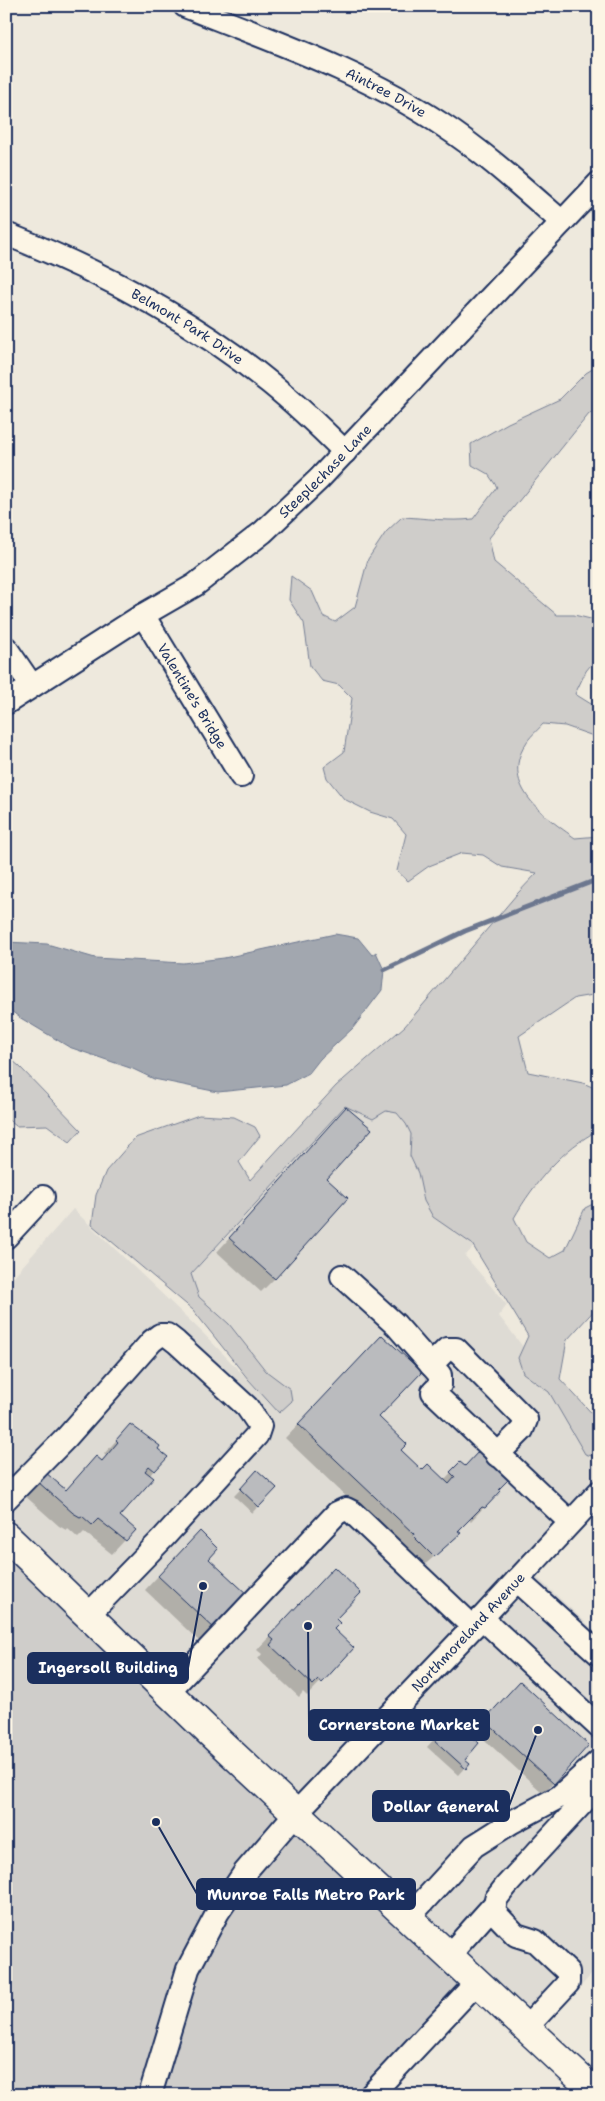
<svg xmlns="http://www.w3.org/2000/svg" width="605" height="2101" viewBox="0 0 605 2101" font-family="'Shantell Sans',sans-serif">
<style>
.built{fill:#dedbd4}
.green{fill:#cfcdca;stroke:#757e94}
.water{fill:#a2a7af;stroke:#6c778f}
.shadow{fill:#0003}
.lines{fill:none;stroke-linecap:round;stroke-linejoin:round}
.stream{stroke:#6c778f;stroke-width:5}
.building{fill:#babbbe;stroke:#1b2f5e}
.minor-casing{stroke:#1b2f5e;stroke-width:26}
.major-casing{stroke:#1b2f5e;stroke-width:31}
.minor{stroke:#fcf5e5;stroke-width:22}
.major{stroke:#fcf5e5;stroke-width:28}
.labels{text-anchor:middle;dominant-baseline:central;stroke-width:4.5;stroke-linejoin:round;paint-order:stroke}
.street-label{font-size:14px;fill:#1b2f5e;stroke:#fcf5e5}
.leader{fill:none;stroke:#1b2f5e;stroke-width:2}
.callout-dot{fill:#1b2f5e;stroke:#fcf5e5;stroke-width:2}
.callout{fill:#1b2f5e;stroke:#1b2f5e;stroke-width:2}
.callout-label{font-size:15px;text-anchor:middle;font-weight:bold;fill:#fff}
</style>
<rect width="100%" height="100%" fill="#eee9dd"/>
<filter id="ink" filterUnits="userSpaceOnUse"><feTurbulence type="fractalNoise" baseFrequency=".02" numOctaves="2"/><feDisplacementMap in="SourceGraphic" scale="10" xChannelSelector="R" yChannelSelector="G"/><feConvolveMatrix kernelMatrix="1 2 1 2 8 2 1 2 1" color-interpolation-filters="sRGB"/></filter>
<g filter="url(#ink)">
<path class="built" d="M378,1088L433,1140L483,1237L465,1256L507,1305L499,1316L599,1445V1492L527,1568L599,1635V1966L536,2036L6,1537V1285L73,1209L202,1332L280,1413L179,1291L191,1274L345,1106Z"/>
<path class="green" d="M599,365V410L589,414L489,538L494,562L557,615H574L599,621V655L586,671L575,694L599,709V738L565,726L543,724C537,731 529,737 525,745C500,786 545,817 575,838L599,836V994L575,998L519,1036L528,1072L583,1083L599,1090V1130C563,1148 534,1183 514,1218L526,1242L550,1258L565,1250L585,1208L599,1201V1305L567,1340L560,1379L599,1421V1458L585,1454L549,1392L523,1373L518,1358L528,1336L472,1244L433,1217L424,1201L418,1173L410,1156L411,1134L406,1124L397,1113L386,1111L373,1119L345,1106L191,1274L199,1297L229,1324L266,1371L290,1389L292,1401L279,1413L248,1379L193,1310L92,1225L96,1195L106,1171L135,1138L199,1115L234,1117L255,1127L260,1136L239,1162L250,1180L336,1086L405,1026L517,894L537,873L502,867L483,855L462,853L429,866L408,881L397,871L406,834L393,819L370,812L344,799L327,778L324,767L344,752L352,698L339,685L322,681L310,666L304,623L289,600L291,576L312,591L323,616L335,622L355,607L368,559L386,532L402,517C426,518 449,522 473,519L497,487L488,474L472,465L471,444L508,423L560,399L586,373Z
M6,1055L19,1066L81,1130L70,1142L47,1125L16,1126L6,1118Z
M6,1536L482,1985L376,2095H6Z"/>
<path class="water" d="M335,934L358,938L372,955L376,952L384,970L382,990L353,1028L320,1059L309,1073L286,1085L218,1092L154,1079L133,1069L69,1047L19,1017L6,1007V942L47,944L95,958L183,963L224,958Z"/>
<path class="shadow" d="M346,1108L326,1179L275,1278L261,1292L217,1252Z
M369,1350L377,1417L400,1450L422,1471L444,1480L460,1463L498,1489L484,1507L471,1521L468,1519L457,1531L446,1546L420,1569L401,1549L285,1438Z
M130,1425L157,1449L154,1470L118,1517L125,1540L112,1554L84,1532L78,1538L67,1528L66,1530L59,1526L24,1495L45,1473L65,1491L101,1461L106,1456L104,1454Z
M257,1472L275,1488L252,1513L234,1496Z
M186,1546L207,1559L247,1595L201,1643L145,1590Z
M320,1582L334,1619L333,1629L353,1648L307,1696L303,1692L299,1697L258,1659L262,1654L257,1650Z
M509,1693L553,1783L543,1793L475,1731Z
M445,1727L463,1760L468,1764L458,1775L427,1747Z"/>
<g class="lines">
<path class="stream" d="M384,970L465,931L599,879"/>
</g>
<path class="building" d="M346,1107L372,1129L327,1179L348,1198L275,1279L229,1238Z
M382,1335L422,1372L379,1417L407,1444L401,1450L422,1470L428,1464L449,1484L455,1477L450,1472L460,1462L465,1466L479,1451L504,1472L502,1474L508,1480L499,1489L501,1491L485,1508L482,1507L458,1531L461,1533L434,1557L413,1536L414,1534L298,1424Z
M130,1424L160,1446L158,1449L168,1457L155,1471L149,1466L145,1471L154,1478L120,1516L136,1530L126,1541L98,1519L92,1525L82,1516L80,1517L73,1513L37,1481L45,1472L66,1490L96,1456L102,1461L118,1442L116,1440Z
M257,1470L277,1488L259,1507L240,1489Z
M200,1531L218,1549L209,1559L248,1595L216,1630L158,1576Z
M334,1567L361,1593L336,1619L340,1623L334,1629L354,1648L322,1683L318,1680L313,1685L270,1645L274,1640L269,1636Z
M520,1681L589,1745L554,1784L484,1720Z
M452,1718L479,1743L465,1760L470,1764L466,1769L433,1739Z"/>
<g class="lines">
<defs>
<g id="minor">
<path id="s1" d="M185,6C272,41 362,71 441,124C484,152 523,188 562,222"/>
<path id="s2" d="M6,234C100,271 191,319 270,383C296,404 321,428 345,452"/>
<path id="s3" d="M143,615L241,776"/>
<path d="M6,648L32,686"/>
<path id="s4" d="M6,703L143,615L195,585L263,532L319,479L599,183"/>
<path d="M6,1237L43,1197"/>
<path d="M342,1276L396,1325L440,1375V1385L433,1392L570,1522"/>
<path d="M431,1365L447,1349H456L526,1420L522,1430L497,1455"/>
<path d="M6,1499L67,1437L152,1341L160,1335H167L176,1342L247,1407L260,1426L257,1435L164,1537L88,1615"/>
<path d="M517,1580L599,1654"/>
<path d="M482,1618L599,1727"/>
<path d="M168,1692L337,1513L346,1509L352,1512L473,1627"/>
<path d="M409,1917L474,1846L512,1822L559,1797L599,1761"/>
<path d="M449,1955L493,1906"/>
<path d="M527,2027L568,1983V1972L535,1941L516,1935L494,1912L496,1899L506,1886L599,1785"/>
<path id="s5" d="M150,2095L188,1969L218,1912L245,1872L296,1813L479,1621L599,1492"/>
<path d="M371,2095L478,1981"/>
</g>
<path id="major" d="M6,1536L209,1732L598,2095"/>
</defs>
<use href="#minor" class="minor-casing"/>
<use href="#major" class="major-casing"/>
<use href="#minor" class="minor"/>
<use href="#major" class="major"/>
</g>
</g>
<g class="labels">
<g class="street-label">
<text stroke="none"><textPath href="#s1" startOffset="219">Aintree Drive</textPath></text>
<text stroke="none"><textPath href="#s2" startOffset="204">Belmont Park Drive</textPath></text>
<text stroke="none"><textPath href="#s4" startOffset="396">Steeplechase Lane</textPath></text>
<text stroke="none"><textPath href="#s3" startOffset="95">Valentine's Bridge</textPath></text>
<text stroke="none"><textPath href="#s5" startOffset="572">Northmoreland Avenue</textPath></text>
</g>
</g>
<path class="leader" d="M203 1586L188 1668M308 1626L309 1725M538 1730L509 1806M156 1822L197 1894"/>
<g class="callout-dot">
<circle cx="203" cy="1586" r="5"/>
<circle cx="308" cy="1626" r="5"/>
<circle cx="538" cy="1730" r="5"/>
<circle cx="156" cy="1822" r="5"/>
</g>
<g class="callout">
<rect x="28" y="1653" width="160" height="30" rx="5"/>
<rect x="309" y="1710" width="180" height="30" rx="5"/>
<rect x="373" y="1791" width="136" height="30" rx="5"/>
<rect x="197" y="1879" width="218" height="30" rx="5"/>
</g>
<g class="callout-label">
<text x="108" y="1673">Ingersoll Building</text>
<text x="399" y="1730">Cornerstone Market</text>
<text x="441" y="1812">Dollar General</text>
<text x="306" y="1900">Munroe Falls Metro Park</text>
</g>
<rect width="605" height="2101" fill="none" stroke="#fcf5e5" stroke-width="25"/>
<rect x="12" y="12" width="580" height="2076" fill="none" stroke="#1b2f5e" stroke-width="2" filter="url(#ink)"/>
</svg>
